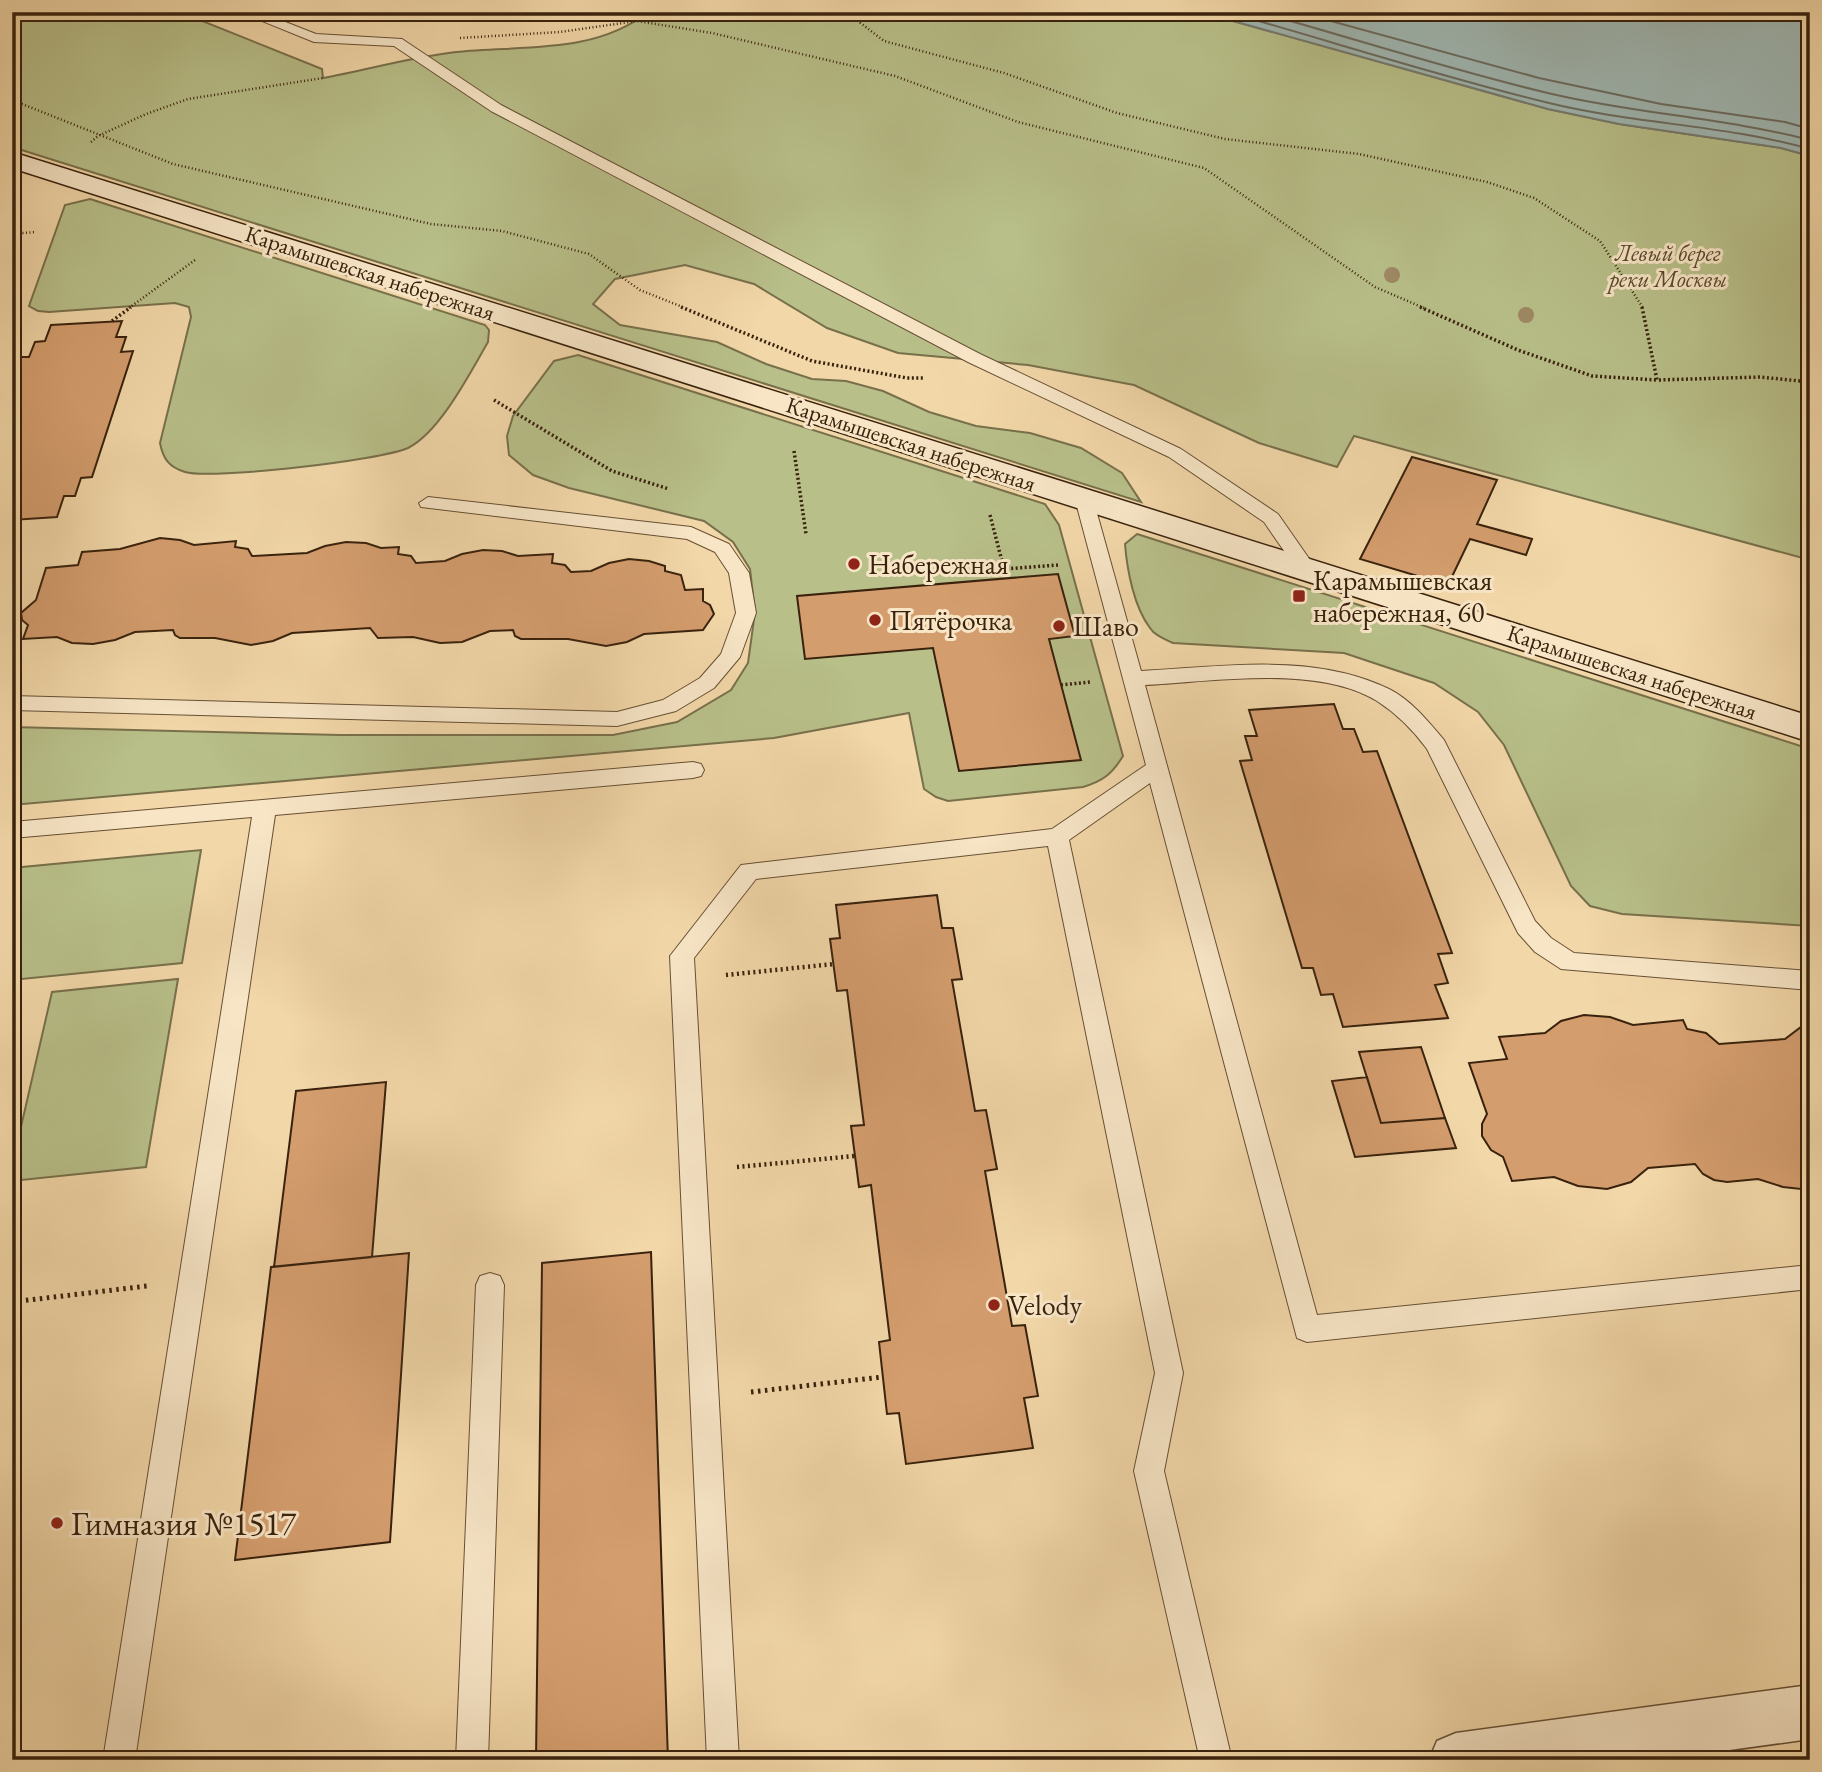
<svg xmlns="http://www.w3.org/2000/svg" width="1822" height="1772" viewBox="0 0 1822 1772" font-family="'EB Garamond',serif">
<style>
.green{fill:#b8bf89;stroke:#78704b;stroke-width:2}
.water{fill:#9fb7b2;stroke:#767b70;stroke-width:2}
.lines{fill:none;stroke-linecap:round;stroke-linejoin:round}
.shore{stroke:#6c6c60;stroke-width:2}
.building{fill:#d49d6e;stroke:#39220d;stroke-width:2}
.lane-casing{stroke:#674f34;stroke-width:2}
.street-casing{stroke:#674f34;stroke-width:3}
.secondary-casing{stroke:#39220d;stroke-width:3}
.path-far3{stroke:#39220d;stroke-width:2.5;stroke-dasharray:1 2.5;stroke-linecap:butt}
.path-far2{stroke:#39220d;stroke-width:3.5;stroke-dasharray:2 2.5;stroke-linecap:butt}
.path-far1{stroke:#39220d;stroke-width:4.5;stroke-dasharray:2 3.5;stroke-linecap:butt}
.path{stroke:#39220d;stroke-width:5;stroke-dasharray:2.5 4.5;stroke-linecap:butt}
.lane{fill:#f7e5c6;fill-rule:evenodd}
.street{fill:#f7e5c6;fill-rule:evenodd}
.secondary{fill:#f7e5c6;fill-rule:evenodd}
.tree{fill:#9e8964}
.poi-dot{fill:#8f2418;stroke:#f7e5c6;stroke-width:2.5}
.labels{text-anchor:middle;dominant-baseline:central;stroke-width:6;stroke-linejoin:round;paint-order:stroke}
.far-park-label{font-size:23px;font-style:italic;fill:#59492c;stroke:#f7e5c6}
.far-street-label{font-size:23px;fill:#39220d;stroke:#f7e5c6}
.poi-label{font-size:28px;fill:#39220d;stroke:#f7e5c6;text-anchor:start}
.near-poi-label{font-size:33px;fill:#39220d;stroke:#f7e5c6;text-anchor:start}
</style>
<rect width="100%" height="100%" fill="#f2d7a8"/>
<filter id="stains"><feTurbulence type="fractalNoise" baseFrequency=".00286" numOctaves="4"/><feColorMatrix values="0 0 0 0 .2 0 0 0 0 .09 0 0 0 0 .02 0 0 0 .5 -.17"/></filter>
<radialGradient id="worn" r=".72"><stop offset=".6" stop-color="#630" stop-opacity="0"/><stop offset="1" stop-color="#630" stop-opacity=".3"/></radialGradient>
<path class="green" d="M12,12H180L322,69L323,78C367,70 411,57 456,52C520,45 594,55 648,12H1201L1548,109L1619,124L1781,148L1810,156V560L1354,436L1337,467L1259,443L1134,385L1028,365L898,353L827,328L754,284L685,265L615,279L593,304L620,325L717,342L766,364L812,379L846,381L883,391L929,412L976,426L1030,433L1081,448L1122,473L1141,502L12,147Z
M90,199L485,325L489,330L488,342C470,373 440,432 408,448C382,460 211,480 185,472C169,467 163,459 160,443L191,317L189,307L175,303L49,312L38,311L29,306L65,205Z
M578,355L1045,504L1059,525L1123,756C1112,774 1103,781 1083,787L948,801L936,797L924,789L909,713L774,738L12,805V727L340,735H613L677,722L731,690L748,663L755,612L750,569L733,542L704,521L569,488L533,475L509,455L507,436L513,416L554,361Z
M1137,534L1810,749V926L1622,914L1590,906L1571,886L1504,745L1478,712L1434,683L1344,653L1173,643C1165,639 1155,636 1150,628C1134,607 1127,570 1125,544Z
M201,850L182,963L12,980V868Z
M178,979L146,1167L12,1181V1166L52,992Z"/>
<path class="water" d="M1201,12H1810V156L1781,148L1619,124L1548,109Z"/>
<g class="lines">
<path class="shore" d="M1227,12C1334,42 1441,77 1549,103C1635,124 1725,125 1810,149
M1259,12C1356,39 1454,71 1552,94C1637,114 1726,118 1810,140
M1298,12L1539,78L1661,104L1785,122L1810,129"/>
</g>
<path class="building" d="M122,321L116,337H126L121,352L133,351L92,477L81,478L75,496H64L57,517L12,520V373L19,357H29L35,342L45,341L51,325Z
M1412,457L1497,480L1477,524L1532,539L1526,555L1470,539L1448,585L1360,559Z
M160,538L180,540L194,545L236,541L235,547L248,549L252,556L307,553L325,546L346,542L366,543L381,548L399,547L398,554L411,556L416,563L445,561L462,554L483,550L502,551L518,556L553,554L552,563L565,565L571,572L591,571L609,563L629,559L649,561L665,566V571L681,575L685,590L703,589V601L710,605L714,614L703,630L644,634L627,642L606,646L568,639H521L515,636L513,630L490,631L462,642L440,643L413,637L378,638L370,628L292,633L273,641L251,645L215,638H180L175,635L173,630L135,632L115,640L93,644L72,643L57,637L23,639L28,625L22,620L21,613L36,600L46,568L78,565L82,552L120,549Z
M1058,574L1075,636L1049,639L1081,760L959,771L933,648L805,659L797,596Z
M1334,704L1343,729H1354L1363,752L1377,751L1452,953L1438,954L1448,983L1435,985L1448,1018L1343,1027L1333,994L1321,995L1313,968H1302L1240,761L1252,760L1245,736H1257L1249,710Z
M937,895L942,928H953L962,979L952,980L975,1111L986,1110L997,1169L985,1171L1012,1326L1025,1325L1038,1396L1024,1398L1033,1448L906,1464L899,1413L887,1414L879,1342L890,1340L871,1185L859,1187L855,1156L851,1126L864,1125L847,990L837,991L830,939L840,938L836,905Z
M1584,1015L1610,1017L1633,1025L1683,1020L1687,1029L1706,1033L1719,1044L1785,1039L1801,1027L1810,1024V1190L1783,1187L1758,1179L1727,1182L1714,1180L1703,1174L1695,1164L1648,1168L1631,1182L1607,1189L1578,1186L1554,1177L1512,1181L1503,1157L1491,1150L1482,1136V1124L1487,1114L1469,1063L1507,1059L1499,1037L1545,1033L1561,1021Z
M1421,1047L1445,1118L1381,1123L1359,1052Z
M1367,1077L1381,1123L1445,1118L1456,1148L1355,1157L1332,1081Z
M386,1082L372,1257L274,1267L296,1091Z
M651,1252L668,1760H536L542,1263Z
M409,1253L390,1542L235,1560L271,1267Z"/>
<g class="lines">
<defs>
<path id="lane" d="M240,12H260L316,34L402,39L501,105L980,354L1181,449L1278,514L1317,570L1314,574H1300L1264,522L1169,457L968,362L491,111L394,46L314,42Z
M1084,493L1093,499L1141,671C1222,667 1313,652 1389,689C1411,700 1428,721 1444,740L1535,921L1551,938L1574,953L1810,971V990L1561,969L1535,952L1518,933L1427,749C1413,730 1397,714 1377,701C1317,664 1212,682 1145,685L1317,1315L1810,1265V1289L1307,1342L1297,1338L1150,783L1069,840L1183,1373L1164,1471L1232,1760H1200L1134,1471L1155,1373L1048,846L756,879L694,958L739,1760H707L670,956L741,865L1052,829L1146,765L1075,499Z
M428,497L691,527L729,544L749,573L756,613L740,657L714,688L676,711L617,726L12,710V696L617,712L663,700L700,678L721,654L736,613L729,573L715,552L687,539L421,507L419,503Z
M693,762L701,764L704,770L701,776L693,778L275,815L135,1760H103L252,817L12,838V822Z
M490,1273L500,1276L504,1285L488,1760H456L476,1285L480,1276Z"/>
<path id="street" d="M1810,1685V1739L1657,1760H1429L1437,1741L1456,1733Z"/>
<path id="secondary" d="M12,152L1810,716V742L12,168Z"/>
</defs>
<use href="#lane" class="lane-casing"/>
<use href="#street" class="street-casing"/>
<use href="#secondary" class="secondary-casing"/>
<path class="path-far3" d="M846,12L884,41L1004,73L1117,113L1225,139L1359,154L1487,182L1534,198L1600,241L1643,308
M460,38L560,32L637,21L712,33L895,76L1018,122L1204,168L1375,287L1424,308
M12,100L173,164L431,224L502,231L589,254L640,290L685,308
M91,142L98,136L146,114L188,99L323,78
M12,234L35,232
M129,308L195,260"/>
<path class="path-far2" d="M681,307L812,361L907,378H924
M1420,307L1518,350L1592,376L1657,380
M1642,307L1657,380L1760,377L1810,382
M112,321L131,307
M494,400L612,471L669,489
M794,451L806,534
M990,515L1004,569L1058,565
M1061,685L1090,682"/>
<path class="path-far1" d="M726,975L834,964
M737,1167L855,1156"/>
<path class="path" d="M12,1302L147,1286
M751,1392L882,1377"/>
<use href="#lane" class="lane"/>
<use href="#street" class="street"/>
<use href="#secondary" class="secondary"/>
</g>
<g class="tree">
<circle cx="1392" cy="275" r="8"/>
<circle cx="1526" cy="315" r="8"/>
</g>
<g class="poi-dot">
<circle cx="854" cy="564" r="7"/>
<rect x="1292" y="589" width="14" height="14" rx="3.5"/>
<circle cx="875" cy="620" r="7"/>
<circle cx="1059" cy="626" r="7"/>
<circle cx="994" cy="1305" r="7"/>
<circle cx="57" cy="1523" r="7"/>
</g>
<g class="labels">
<g class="far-park-label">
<text x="1668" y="253">Левый берег<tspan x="1668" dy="26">реки Москвы</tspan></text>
</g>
<g class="far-street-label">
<text transform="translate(370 273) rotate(18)">Карамышевская набережная</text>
<text transform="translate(911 444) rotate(18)">Карамышевская набережная</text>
<text transform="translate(1632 672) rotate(18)">Карамышевская набережная</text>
</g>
<g class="poi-label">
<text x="868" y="564">Набережная</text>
<text x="1313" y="580">Карамышевская<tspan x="1313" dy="32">набережная, 60</tspan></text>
<text x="889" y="620">Пятёрочка</text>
<text x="1073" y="626">Шаво</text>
<text x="1008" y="1305">Velody</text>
</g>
<g class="near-poi-label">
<text x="71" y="1523">Гимназия №1517</text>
</g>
</g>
<rect width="1822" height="1772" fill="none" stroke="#f2d7a8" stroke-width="42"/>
<rect x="14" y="14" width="1794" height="1744" fill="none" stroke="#39220d" stroke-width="3.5"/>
<rect x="21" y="21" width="1780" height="1730" fill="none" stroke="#39220d" stroke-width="2"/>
<rect width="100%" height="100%" filter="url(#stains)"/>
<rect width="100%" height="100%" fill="url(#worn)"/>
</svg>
